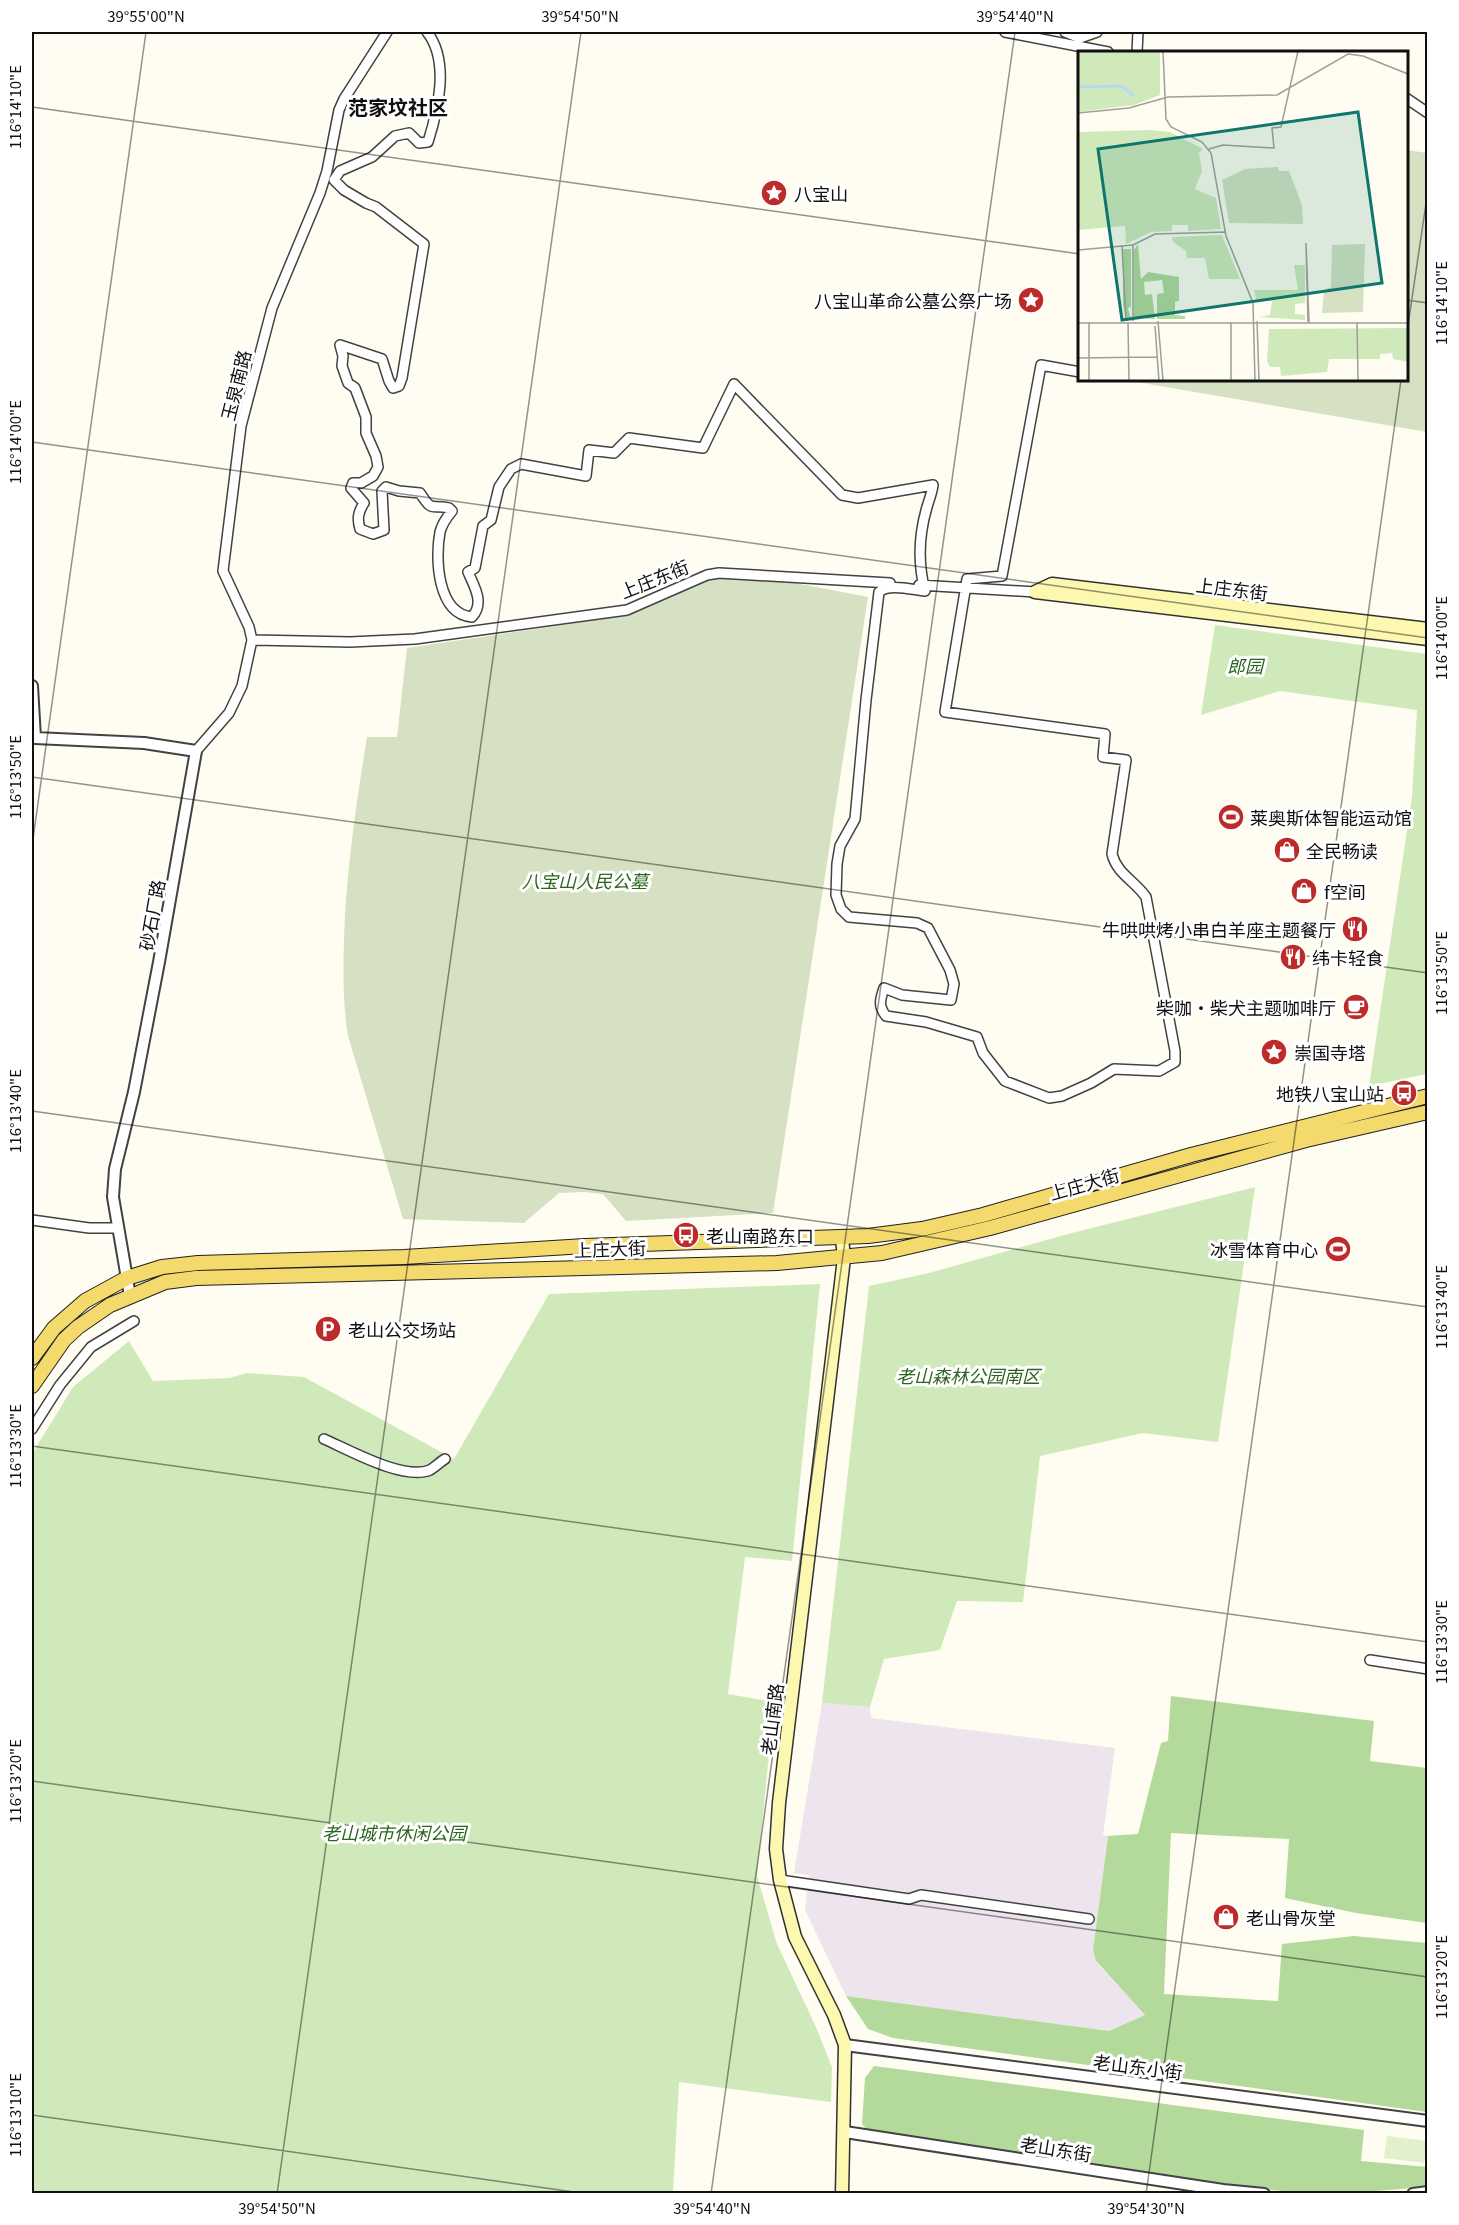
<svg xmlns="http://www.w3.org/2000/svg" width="1459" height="2225" viewBox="0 0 1459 2225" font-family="Georgia,'Noto Sans SC',serif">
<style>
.industrial{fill:#ede4ed}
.green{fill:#d0e9bb}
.forest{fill:#b3d99b}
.cemetery{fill:#d5e1c2}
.pitch{fill:#e2f0cd}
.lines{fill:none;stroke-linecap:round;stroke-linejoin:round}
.minor-casing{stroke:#424242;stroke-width:12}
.tertiary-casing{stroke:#424242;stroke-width:14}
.secondary-casing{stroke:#313131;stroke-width:15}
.primary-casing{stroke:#202020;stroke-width:16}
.minor{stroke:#fff;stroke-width:9}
.tertiary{stroke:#fff;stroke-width:10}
.secondary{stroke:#fcf8af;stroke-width:12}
.primary{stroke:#f4da6c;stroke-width:14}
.ticks{fill:none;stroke:#0f0f0f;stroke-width:1.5;stroke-opacity:0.45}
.labels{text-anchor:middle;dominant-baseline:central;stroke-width:6;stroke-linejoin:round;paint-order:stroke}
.poi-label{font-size:18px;fill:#0f0f0f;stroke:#fff;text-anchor:start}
.street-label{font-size:18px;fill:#0f0f0f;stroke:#fff}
.park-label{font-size:18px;font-style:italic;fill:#2b6520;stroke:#fff}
.neighbourhood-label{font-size:20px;font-weight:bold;fill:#0f0f0f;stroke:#fff}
.inset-river{fill:none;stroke:#b7daf4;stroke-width:3}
.inset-road{fill:none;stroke:#9f9e97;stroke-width:1.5}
.view{fill:#0f766e;fill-opacity:0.15;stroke:#0f766e;stroke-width:3}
.inset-edge{fill:none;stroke:#0f0f0f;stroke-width:3}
.neatline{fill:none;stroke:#0f0f0f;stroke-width:2}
.ticks-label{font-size:15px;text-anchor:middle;fill:#0f0f0f}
</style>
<rect width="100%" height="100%" fill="#fffdf1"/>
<path class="industrial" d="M822,1703L870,1707L871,1718L1115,1748L1103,1835L1108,1836L1093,1950L1096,1962L1145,2015L1109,2031L846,1996L805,1910L809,1875L794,1873Z"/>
<path class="green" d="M1215,625L1427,654V1074L1369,1086L1412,797L1417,710L1280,691L1201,715Z
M1255,1187L1218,1442L1143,1433L1040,1456L1023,1602L957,1601L940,1650L884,1659L870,1707L822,1703L869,1286L929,1273L1068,1234Z
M820,1284L792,1561L745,1557L728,1694L774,1702L757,1876L777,1944L816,2027L832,2067L831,2102L679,2082L673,2193H32V1454L73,1387L129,1341L153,1381L229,1378L247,1373L304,1377L454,1459L549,1294Z"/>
<path class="forest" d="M1171,1696L1374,1721L1370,1761L1427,1768V1923L1356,1913L1285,1898L1289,1839L1171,1833L1164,1994L1278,2001L1282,1944L1354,1936L1427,1943V2112L893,2038L868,2029L846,1996L1109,2031L1145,2015L1096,1961L1093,1950L1108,1836L1138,1834L1161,1743L1168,1741Z
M874,2066L1364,2130L1361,2161L1427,2167V2164V2187L1349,2193L1317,2194L1220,2185L869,2132L862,2124L865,2078Z"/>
<path class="cemetery" d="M1407,150L1427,153V432L1125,380H1406Z
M711,578L790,582L868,597L773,1213L626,1221L603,1194L584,1192L559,1193L524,1223L403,1219L348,1036C343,1005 343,973 344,941C346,872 356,805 367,737H397L407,648L622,616Z"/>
<path class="pitch" d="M1387,2136L1427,2141L1424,2163L1384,2158Z"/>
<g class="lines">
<defs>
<path id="minor" d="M427,32C450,61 438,110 428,142L419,143L409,133L395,136L372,157L340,171L334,180L344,190L366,203L376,207L424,244L402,378L399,386L393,388L389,381L382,359L340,345L343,356L342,366L348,383L355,388L366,417V433L376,456L378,467L373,476L361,483H353L351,488L364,503C358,512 357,519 360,529L373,534L384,530L382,491L386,487L399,491L420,493C433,513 430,504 449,508L452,511C447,517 442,524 440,532C435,558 437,614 472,617C485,603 474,586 468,572L475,568L483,526L491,520L499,487L511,469L521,464L586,476L589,450L614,453L629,438L703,448L734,384L842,495L858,498L933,485C932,493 929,500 927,507C919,534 918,564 925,591C913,590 889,583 879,592L866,700L855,819L840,846L837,864L836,895L841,909L849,917L917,923L928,928L950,970L954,984L951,1000L902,995L884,988C880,1000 878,1006 886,1016L926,1022L977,1037L983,1053L1005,1081L1049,1098L1062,1096L1091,1083L1114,1069L1159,1071L1175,1062V1051L1146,897C1134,880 1117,874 1112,854L1126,760L1103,757L1105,734L945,712L967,579L1002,576L1041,365L1080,372
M1005,32L1108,52
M1065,32L1080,38L1097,32
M1137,52L1138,32
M1406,98L1428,113
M919,585L1035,592
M252,640L350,642L415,639L627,610L707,575L719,573L890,583
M196,751L229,713L242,686L252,640L249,627L223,571L241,426L272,308L320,193L327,171L339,110L344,99L387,32
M32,1220L89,1228H117
M32,1429L60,1385L91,1347L134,1321
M324,1439C349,1450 404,1481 430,1470C435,1467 440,1462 445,1459
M1370,1660L1428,1669
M780,1880L909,1899L921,1895L1089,1919"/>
<path id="tertiary" d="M32,686L35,738L144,743L196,751L159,962L134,1092L115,1169L113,1197L130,1296
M845,2045L1428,2121
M845,2132L1223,2190L1264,2194
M1413,2194L1428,2192"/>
<path id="secondary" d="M1428,629L1052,584L1035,592L1428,639
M842,2194L845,2045L834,2015L795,1937L780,1880L776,1849L779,1803L844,1258L842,1238"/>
<path id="primary" d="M32,1358L54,1328L85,1301L127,1278L162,1267L198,1263L404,1257L585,1246L868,1236L922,1229L983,1215L1191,1155L1428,1096
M32,1386L64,1340L78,1327L110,1305L165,1282L196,1278L777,1263L882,1253L990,1228L1306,1140L1428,1112"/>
</defs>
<use href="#minor" class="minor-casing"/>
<use href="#tertiary" class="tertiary-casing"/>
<use href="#secondary" class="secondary-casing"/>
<use href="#primary" class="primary-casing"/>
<use href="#minor" class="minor"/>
<use href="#tertiary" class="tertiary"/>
<use href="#secondary" class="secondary"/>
<use href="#primary" class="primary"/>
</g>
<path class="ticks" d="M32,107L1080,254M1406,300L1428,303M1406,339L1428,190M32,442L1428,638M32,777L1428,973M32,846L146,32M32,1111L1428,1307M32,1446L1428,1642M32,1781L1428,1977M32,2115L588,2194M277,2194L581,32M711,2194L1015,32M1146,2194L1401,380"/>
<defs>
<symbol id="sight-disc" viewBox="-11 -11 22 22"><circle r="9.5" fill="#bc2b2a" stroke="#fff"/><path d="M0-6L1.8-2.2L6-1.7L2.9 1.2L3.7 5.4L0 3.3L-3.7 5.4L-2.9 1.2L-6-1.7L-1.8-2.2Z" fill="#fff"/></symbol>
<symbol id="stadium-disc" viewBox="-11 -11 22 22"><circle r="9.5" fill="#bc2b2a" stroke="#fff"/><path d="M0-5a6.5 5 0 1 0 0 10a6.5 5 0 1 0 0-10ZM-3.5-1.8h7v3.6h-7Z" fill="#fff"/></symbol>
<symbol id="shop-disc" viewBox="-11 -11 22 22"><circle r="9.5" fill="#bc2b2a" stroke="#fff"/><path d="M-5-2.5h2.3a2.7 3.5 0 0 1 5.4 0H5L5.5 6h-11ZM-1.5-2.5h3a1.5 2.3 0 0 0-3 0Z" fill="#fff"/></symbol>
<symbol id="restaurant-disc" viewBox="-11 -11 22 22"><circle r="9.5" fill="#bc2b2a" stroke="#fff"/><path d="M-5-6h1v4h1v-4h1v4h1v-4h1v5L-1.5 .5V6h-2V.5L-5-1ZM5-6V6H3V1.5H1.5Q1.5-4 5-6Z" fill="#fff"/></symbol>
<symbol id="cafe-disc" viewBox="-11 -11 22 22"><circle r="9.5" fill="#bc2b2a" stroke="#fff"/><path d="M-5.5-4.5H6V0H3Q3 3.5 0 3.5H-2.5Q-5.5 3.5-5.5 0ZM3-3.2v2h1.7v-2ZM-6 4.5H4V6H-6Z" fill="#fff"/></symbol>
<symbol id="bus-disc" viewBox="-11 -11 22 22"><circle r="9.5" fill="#bc2b2a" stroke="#fff"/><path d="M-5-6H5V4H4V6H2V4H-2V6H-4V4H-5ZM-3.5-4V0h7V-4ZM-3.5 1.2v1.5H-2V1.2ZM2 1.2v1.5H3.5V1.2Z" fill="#fff"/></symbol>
<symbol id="parking-disc" viewBox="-11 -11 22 22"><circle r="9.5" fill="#bc2b2a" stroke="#fff"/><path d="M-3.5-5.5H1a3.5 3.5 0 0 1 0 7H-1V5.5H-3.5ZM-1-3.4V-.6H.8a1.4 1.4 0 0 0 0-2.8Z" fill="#fff"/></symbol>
</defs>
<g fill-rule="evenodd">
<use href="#sight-disc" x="759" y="178" width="30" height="30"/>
<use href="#sight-disc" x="1016" y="285" width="30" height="30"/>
<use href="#stadium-disc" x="1216" y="802" width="30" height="30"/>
<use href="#shop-disc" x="1272" y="835" width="30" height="30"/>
<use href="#shop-disc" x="1289" y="876" width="30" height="30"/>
<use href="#restaurant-disc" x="1340" y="914" width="30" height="30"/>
<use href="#restaurant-disc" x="1278" y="942" width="30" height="30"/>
<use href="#cafe-disc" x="1341" y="992" width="30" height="30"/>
<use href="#sight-disc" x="1259" y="1037" width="30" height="30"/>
<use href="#bus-disc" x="1389" y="1078" width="30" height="30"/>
<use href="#bus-disc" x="671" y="1220" width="30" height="30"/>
<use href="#stadium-disc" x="1323" y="1234" width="30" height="30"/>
<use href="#parking-disc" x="313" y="1314" width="30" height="30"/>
<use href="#shop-disc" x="1211" y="1902" width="30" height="30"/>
</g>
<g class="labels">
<g class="poi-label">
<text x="794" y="193">八宝山</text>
<text x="1012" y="300" text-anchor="end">八宝山革命公墓公祭广场</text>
<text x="1250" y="817">莱奥斯体智能运动馆</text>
<text x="1306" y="850">全民畅读</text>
<text x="1324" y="891">f空间</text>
<text x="1336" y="929" text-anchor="end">牛哄哄烤小串白羊座主题餐厅</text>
<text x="1312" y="957">纬卡轻食</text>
<text x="1336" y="1007" text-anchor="end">柴咖·柴犬主题咖啡厅</text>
<text x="1294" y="1052">崇国寺塔</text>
<text x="1384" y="1093" text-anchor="end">地铁八宝山站</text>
<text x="706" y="1235">老山南路东口</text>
<text x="1318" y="1249" text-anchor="end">冰雪体育中心</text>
<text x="348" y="1329">老山公交场站</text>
<text x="1246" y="1917">老山骨灰堂</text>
</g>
<g class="street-label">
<text transform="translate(235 385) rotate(-76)">玉泉南路</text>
<text transform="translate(654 578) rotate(-22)">上庄东街</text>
<text transform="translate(1232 588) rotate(7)">上庄东街</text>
<text transform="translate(151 915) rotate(-80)">砂石厂路</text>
<text transform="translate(1084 1183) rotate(-16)">上庄大街</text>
<text transform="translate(610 1248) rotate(-2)">上庄大街</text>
<text transform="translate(771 1719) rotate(-83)">老山南路</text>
<text transform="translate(1138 2066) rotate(7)">老山东小街</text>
<text transform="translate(1056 2148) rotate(9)">老山东街</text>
</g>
<g class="park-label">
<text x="1245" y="665">郎园</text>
<text x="585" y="880">八宝山人民公墓</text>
<text x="968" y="1375">老山森林公园南区</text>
<text x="394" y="1832">老山城市休闲公园</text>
</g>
<g class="neighbourhood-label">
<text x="398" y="106">范家坟社区</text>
</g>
</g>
<g transform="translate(1078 51)">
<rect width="330" height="330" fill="#fffdf1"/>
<path d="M0,0H82V44L56,54L0,61ZM72,79L92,81L125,98L121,102L124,120L117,138L138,147L143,178L110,180V174H94V180L73,181L48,193L47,175L0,179V81ZM144,184L162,228H131L127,207H109L108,200L95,191L94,186ZM216,214H227V252L217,253V263L227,264V269L181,266L192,264L194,250L178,248L176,239H220ZM330,277V311L315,308L314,302L302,303V308H251L249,321L203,325L202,316H192L189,310L191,278Z" fill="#d0e9bb"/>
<path d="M60,193L63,228L70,221L101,226V250L97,251V264L107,265V268H79V243L86,242L84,229L66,231L67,244L74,243L77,268L56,267V199ZM45,198H53V256L50,257L53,268H48L45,253Z" fill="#b3d99b"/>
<path d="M200,116L201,120H211L224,154L225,173L151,172L144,129L167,118ZM287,193L285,261L244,262L246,239L253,236L254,194Z" fill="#d5e1c2"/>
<path class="inset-river" d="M0,36L44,35L56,45"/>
<path class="inset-road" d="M85,0L88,68L93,76L124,91L133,102L148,185L175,252L177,330M330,33V110M0,62L51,57L90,46L199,44L270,3L285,5L330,23M131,98L145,94L196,97L194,77L203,76L220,0M55,194V270M44,195L48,270M0,199L55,194L77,183L148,181M80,270L85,330M179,270L181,330M230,271L228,192L231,271M279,271L280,330M0,272H330M50,272L51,330M153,272V330M77,275L81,330M0,307L79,306M11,330V272"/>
<path class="view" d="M280,61L304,232L44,269L20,98Z"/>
<rect width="330" height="330" class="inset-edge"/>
</g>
<rect width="1459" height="2225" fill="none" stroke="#ffffff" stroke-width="66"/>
<rect x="33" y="33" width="1393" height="2159" class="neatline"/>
<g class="ticks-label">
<text x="146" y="22">39°55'00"N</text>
<text x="580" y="22">39°54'50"N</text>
<text x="1015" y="22">39°54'40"N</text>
<text transform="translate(16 107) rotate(-90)" y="5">116°14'10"E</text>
<text transform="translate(1442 303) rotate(-90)" y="5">116°14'10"E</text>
<text transform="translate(16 442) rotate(-90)" y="5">116°14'00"E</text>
<text transform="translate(1442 638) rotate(-90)" y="5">116°14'00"E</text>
<text transform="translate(16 777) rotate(-90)" y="5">116°13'50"E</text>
<text transform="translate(1442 973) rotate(-90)" y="5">116°13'50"E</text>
<text transform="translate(16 1111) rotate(-90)" y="5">116°13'40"E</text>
<text transform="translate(1442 1307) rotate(-90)" y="5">116°13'40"E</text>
<text transform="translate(16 1446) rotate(-90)" y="5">116°13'30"E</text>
<text transform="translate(1442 1642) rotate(-90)" y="5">116°13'30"E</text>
<text transform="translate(16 1781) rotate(-90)" y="5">116°13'20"E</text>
<text transform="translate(1442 1977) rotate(-90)" y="5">116°13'20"E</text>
<text transform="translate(16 2115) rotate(-90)" y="5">116°13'10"E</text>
<text x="277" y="2214">39°54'50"N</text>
<text x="712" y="2214">39°54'40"N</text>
<text x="1146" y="2214">39°54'30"N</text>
</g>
</svg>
